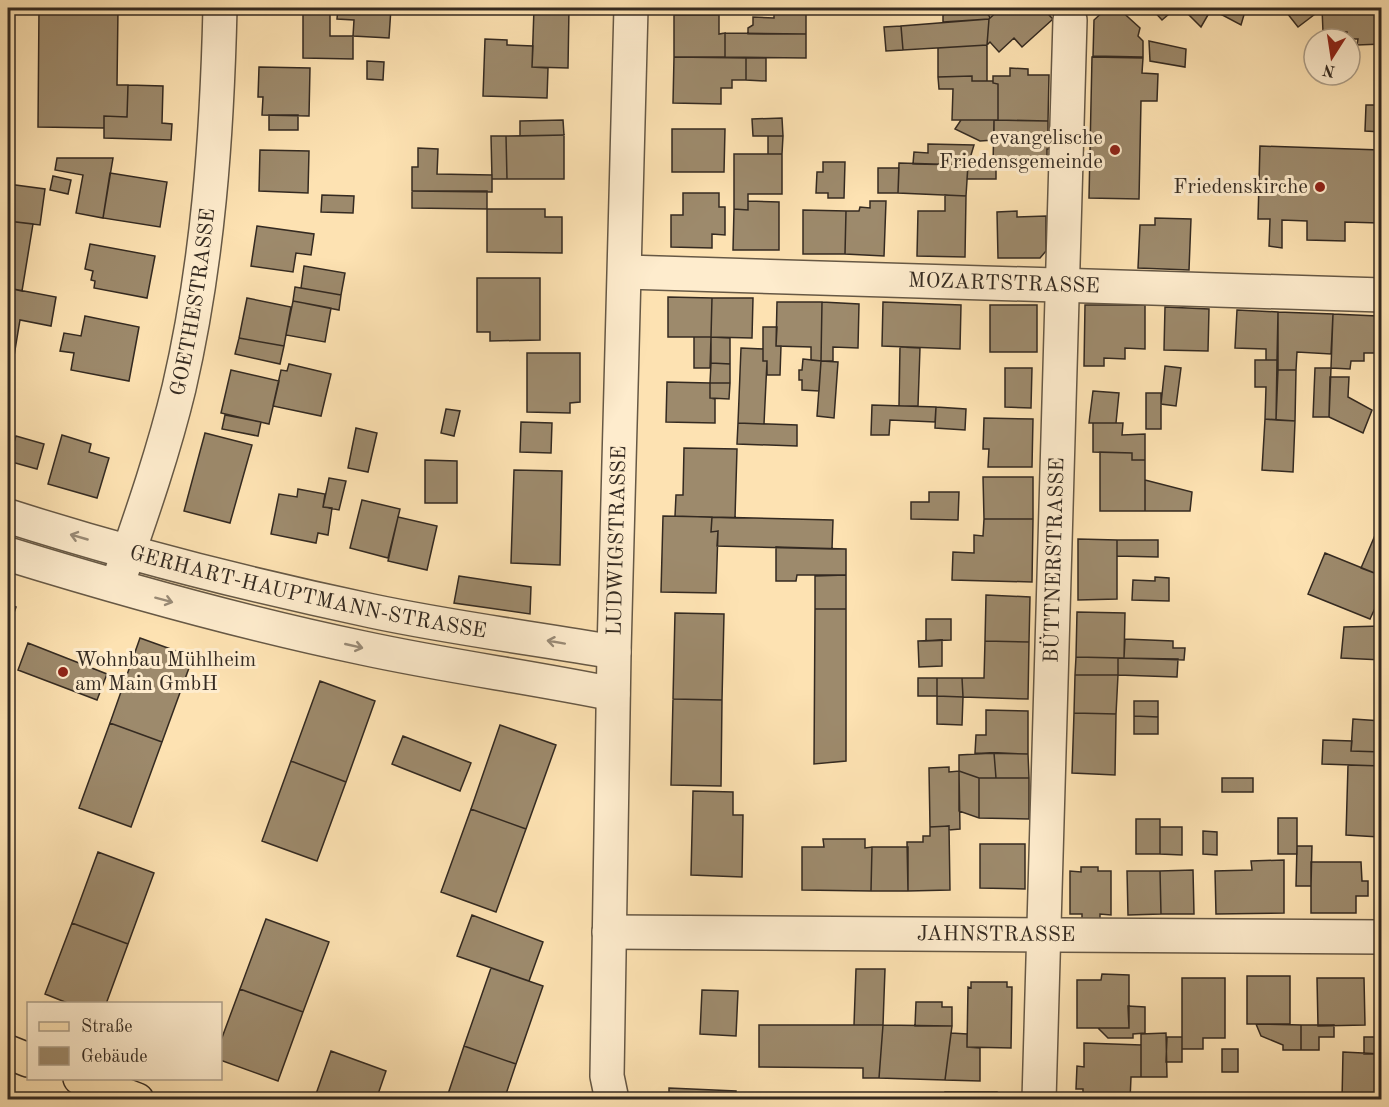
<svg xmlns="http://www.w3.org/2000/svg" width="1389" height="1107" viewBox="0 0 1389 1107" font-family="'Old Standard TT',serif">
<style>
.building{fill:#9d8a6c;stroke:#342a21;stroke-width:1.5}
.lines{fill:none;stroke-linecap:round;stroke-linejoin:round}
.minor-casing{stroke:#665845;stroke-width:36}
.major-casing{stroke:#342a21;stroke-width:36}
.minor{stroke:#feeccd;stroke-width:33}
.major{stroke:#fde2b2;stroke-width:33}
.oneway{stroke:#998b77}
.poi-dot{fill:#8f2418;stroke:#feeccd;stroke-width:2}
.labels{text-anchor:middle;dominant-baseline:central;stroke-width:6;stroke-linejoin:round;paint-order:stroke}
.poi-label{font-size:21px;fill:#342a21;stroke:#feeccd;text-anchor:end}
.street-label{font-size:21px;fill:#342a21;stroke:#feeccd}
</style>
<rect width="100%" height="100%" fill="#fde2b2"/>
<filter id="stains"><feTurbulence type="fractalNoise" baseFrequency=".00333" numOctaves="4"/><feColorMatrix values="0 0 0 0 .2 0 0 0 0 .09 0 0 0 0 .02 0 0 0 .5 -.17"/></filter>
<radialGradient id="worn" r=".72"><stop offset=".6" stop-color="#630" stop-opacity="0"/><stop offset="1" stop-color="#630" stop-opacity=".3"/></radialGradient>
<path class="building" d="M39,8L118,9L117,85H128L127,117L104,116V128L38,127Z
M303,8H330V36H353V59L303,58Z
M338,8H391L389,38L353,36L354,20L337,19Z
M534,8H569L568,68L532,67Z
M774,8H806V34H748V28L753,25V17L774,18Z
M959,8H982L990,17L989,19L943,22V15Z
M1001,8H1042L1053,19L1022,47L1014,38L999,52L990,42L987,45L989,19Z
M1107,8H1118L1140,28L1138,36L1143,41V57L1093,56L1094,20Z
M1151,8H1176L1162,20Z
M1182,8H1212L1201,27Z
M1212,8H1246L1241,25L1211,9Z
M1283,8H1323L1298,27Z
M1322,8H1382V44L1357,45L1358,39H1347V32H1323Z
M674,15H719V34L725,33V57H674Z
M989,19L987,45L903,50L901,26Z
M901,26L903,50L886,51L884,27Z
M725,33L806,34V58L725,57Z
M485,39L507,40V45L533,46L532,67L548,68L547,98L483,96Z
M1149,41L1186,49L1185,67L1150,61Z
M987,45V81H972V76L938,77V48Z
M674,57L746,58V80H732V88H721V104L673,103Z
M1092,57L1143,58L1142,73L1158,74L1157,101H1141L1139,199L1089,198Z
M746,58H766V81L746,80Z
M367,61L384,62L383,80L367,79Z
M259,67L310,68L309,116L262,115L263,97H258Z
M1010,68L1028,69V75H1049L1048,121L998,120V84L993,83V76H1010Z
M972,76V81H993V83L998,84V120H952L953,89H939L938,77Z
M128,85L163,86L162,123L172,124L171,140L104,138V116L127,117Z
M1366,105H1382V132L1365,131Z
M269,115H298V130H269Z
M782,118L783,136H753L752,119Z
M563,120L564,135L520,136V121Z
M961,120H994V140L980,141L955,129Z
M994,120L1048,121V134H1053V149H1047V166L993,165Z
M672,129H725L724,172H672Z
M564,135V179H507L506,136Z
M491,136H506L507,179H492Z
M768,136H783L782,154H768Z
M928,144L974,145L968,165L913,164L914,152L928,153Z
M1260,146L1381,150L1382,198H1380L1379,223L1345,222V241L1307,240V221L1282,220V248L1269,246L1270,219H1258Z
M418,148L438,149L437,174L492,175V192L412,191V167H418Z
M260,150L309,151L308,193L259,191Z
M734,154H782V194H748V210L734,209Z
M57,158H113L103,218L76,213L83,175L55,170Z
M823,162H845L844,198H828V193H816L817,172H823Z
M899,163L968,165L966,196L898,193Z
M968,165H996V179H967Z
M878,168H899L898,193H878Z
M110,173L167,182L160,227L103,218Z
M53,176L71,180L68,194L50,190Z
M8,184L45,189L40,225L8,221Z
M412,191H487V209L412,208Z
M683,193H719V207H725V235L712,234V248L671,247V215H683Z
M322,195L354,196L353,213L321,212Z
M945,195L966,196L965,257L917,256L918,211H945Z
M748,201L779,202V250H733L734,209L748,210Z
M870,201H886L884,256L845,254L846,211H859L860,207L870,208Z
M487,209H545V217H562V253L487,252Z
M803,210L846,211L845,254H803Z
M1017,211V217L1046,216V251L1040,258H998L997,212Z
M1155,218L1191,219L1189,270L1138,268L1140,225H1155Z
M8,221L33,224L22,291L8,288Z
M257,226L314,234L311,255L296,253L293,272L251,266Z
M90,244L155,256L147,298L94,288L95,281L91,280L93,271L85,269Z
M304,266L345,273L341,295L301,288Z
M477,278H540V340L490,341V332H477Z
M295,287L341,295L339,310L293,301Z
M8,288L56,297L51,326L20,320L14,356L8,354Z
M668,297L712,298L711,337H668Z
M247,298L291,307L284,346L239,338Z
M712,298H753L752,338L711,337Z
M293,301L331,308L325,342L286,335Z
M777,302H822L821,361L811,360V347L776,346Z
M822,302L859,304L858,348L833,347V361H821Z
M883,302L961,305L960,349L882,346Z
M990,305H1037V352H990Z
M1085,305H1145V349L1125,348V359L1104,358V366H1084Z
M1165,307L1209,309L1208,351L1164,350Z
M1237,310L1278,312L1277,360H1266V349L1235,348Z
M1278,312L1333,314L1331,354L1297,352L1296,370H1278Z
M1333,314L1377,316L1376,353H1364V361H1351L1350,369L1331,368Z
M85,316L139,327L129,381L71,370L74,353L60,351L64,333L81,336Z
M763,327H777L776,346H781L780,375H767V361H763Z
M694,337H711L710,368H694Z
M711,337L730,338V364L711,363Z
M239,338L284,346L280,364L235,354Z
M900,347L920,348L918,406H899Z
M741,348L763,349V361H767L764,424L738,423Z
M527,353H580V402L570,403V413L527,412Z
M803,359L821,361L819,391L802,390V380H799V370H802Z
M1255,360H1277L1276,420L1265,419L1266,387H1255Z
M821,361L838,362L834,418L817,416Z
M711,363L730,364V383H710Z
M289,364L331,374L321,416L273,406L281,370L287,371Z
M1165,366L1181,368L1176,406L1161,404Z
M1005,368H1032L1031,408L1005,407Z
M1315,368H1331L1329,417H1313Z
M231,370L279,381L269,424L221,413Z
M1278,370H1296L1295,421L1276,420Z
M1330,377H1349L1348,397L1372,410L1363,433L1329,417Z
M667,382L710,383V398L715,399V423L666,422Z
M710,383H730L729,399L710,398Z
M1093,391L1119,393L1116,423H1089Z
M1146,393H1161V429H1146Z
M872,405L936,407L935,422L890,420L889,435H871Z
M936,407L966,409L965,430L935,428Z
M446,409L460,411L454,436L441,433Z
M225,415L261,422L258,436L222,429Z
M984,418L1033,419L1032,467H988L989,449H983Z
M1265,419L1295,421L1293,472L1262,470Z
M521,422L552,423L551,453L520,452Z
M738,423L797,425V446L737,444Z
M1093,423H1123L1122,435L1145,434V460H1132V453L1093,452Z
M356,428L377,433L368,472L348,468Z
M205,433L252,445L230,523L184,511Z
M62,435L91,444L89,452L109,458L97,498L48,484Z
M16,436L44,444L37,469L8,461Z
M684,448L737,449L735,518L675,516L676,495H683Z
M1100,452L1132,453V460H1145V511H1100Z
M425,460L457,461V503H425Z
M514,470L562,471L560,565L511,563Z
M983,477H1033V519H984Z
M329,478L346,481L339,510L323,507Z
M1145,480L1192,492L1190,511H1145Z
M298,489L325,494L323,507L332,508L328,535L318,533L316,543L271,534L279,494L297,497Z
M929,492H959L958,520L911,519V502H929Z
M362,500L400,509L388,558L350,548Z
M663,516L712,517L711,532L718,531L716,593L661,592Z
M398,517L437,526L427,570L388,561Z
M712,517L833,520L832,549L717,546L718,531L711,532Z
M984,519H1033L1032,582L952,580L953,552L974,553V535L983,536Z
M1376,533L1382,536V576L1361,568Z
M1078,539L1117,540V599L1078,600Z
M1117,540H1158V557L1117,556Z
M776,547L846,549V575H797L796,581H776Z
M1325,553L1382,576V607L1376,606L1370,619L1308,594Z
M846,575V609H815V576Z
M459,576L531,587L530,614L454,603Z
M1155,577L1169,578V601L1132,600L1133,580L1155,581Z
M986,595L1030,597L1029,642L985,641Z
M8,604L16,607L8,630Z
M815,609H846V761L814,764Z
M1077,612L1125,613L1124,658L1076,657Z
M675,613L724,614L722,700L673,699Z
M926,619H951V640L926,641Z
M1382,626V660L1341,658L1344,627Z
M140,638L193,657L162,742L110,723Z
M1125,639L1173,641V648H1185L1184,660L1124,658Z
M942,640V666L919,667L918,641Z
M985,641L1029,642L1028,699L963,697L962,678H984Z
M28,643L107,674L97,700L18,670Z
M1076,657L1118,658V675H1075Z
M1118,658L1178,659L1177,677L1118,675Z
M1075,675H1118L1116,714L1074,713Z
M918,678H937V696H918Z
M937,678H962L963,697L937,696Z
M320,681L375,701L346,782L291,761Z
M937,696L963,697L962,725L937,724Z
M673,699L722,700L721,786L671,785Z
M1134,701H1158V717L1134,716Z
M986,710L1028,711V754L975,753L976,735H986Z
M1074,713L1116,714L1115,775L1072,773Z
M1134,716L1158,717V734H1134Z
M1353,719L1382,721V752L1351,751Z
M110,723L162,742L131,827L79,808Z
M500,725L556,745L526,829L471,809Z
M403,736L471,763L460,791L392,764Z
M1323,740L1352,741L1351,751L1382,752V766L1322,764Z
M994,753L1028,754L1029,778H996Z
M994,753L996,778H979L959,771V755Z
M291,761L346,782L317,861L262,841Z
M1348,765L1382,766L1379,837L1346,835Z
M949,767V772L959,771L960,829L949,830V826L930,827L929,768Z
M959,771L979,778V818L959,811Z
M979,778H1029V819L979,818Z
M1222,778H1253V792H1222Z
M693,791L733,792V815H743L742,877L691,875Z
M471,809L526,829L496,912L441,892Z
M1278,818H1297V854H1278Z
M1136,819H1160V854H1136Z
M949,826L950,890L908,891L907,842H923V836H930V827Z
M1160,827H1182V855L1160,854Z
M1203,831L1217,832V855L1203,854Z
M823,839H865V848L872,847L871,891L802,890V847H824Z
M980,844H1025V889L980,888Z
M1297,846H1312L1311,886H1296Z
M872,847H908V891H871Z
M98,852L154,873L128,944L72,923Z
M1284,860V913L1216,914L1215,871L1252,870L1251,861Z
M1311,862H1361L1362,881H1368V896H1356V913H1311Z
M1081,867H1098V871H1111V915L1100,914V920H1082V914H1070V871L1081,872Z
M1193,870L1194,914H1161L1160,871Z
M1127,871H1160L1161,914L1128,915Z
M472,915L543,942L529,981L457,956Z
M266,919L329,942L303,1012L240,989Z
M72,923L128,944L106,1004H70L45,994Z
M491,968L543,986L516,1064L464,1046Z
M856,969H885L883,1025H854Z
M1102,974L1129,975V1028H1077V980H1101Z
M1247,976H1290V1024H1247Z
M1182,978H1225V1038H1203V1049H1182Z
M1317,978H1364L1365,1025L1318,1026Z
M971,982H1007V987H1012L1011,1048L967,1047L968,987L971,988Z
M240,989L303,1012L278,1081L220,1060V1043Z
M702,990L738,991L736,1036L700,1034Z
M916,1002H942V1007H952V1026H915Z
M1128,1006L1145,1007V1033L1133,1034V1038H1108L1098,1028H1129Z
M1256,1024L1301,1025V1050H1283V1045L1261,1036Z
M759,1025H883L879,1078H863V1068L759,1067Z
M883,1025L952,1026L945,1080L879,1078Z
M1301,1025H1334V1037H1319V1050H1301Z
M951,1033L967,1034V1047L980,1048V1081L945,1080Z
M1166,1033L1167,1077H1141V1034Z
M1167,1037H1182V1062H1166Z
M1364,1037H1382V1054H1364Z
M1084,1043L1141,1045V1077H1131L1130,1100H1083V1089H1076L1077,1066L1084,1067Z
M464,1046L516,1064L504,1100H446Z
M1222,1049H1238V1072H1222Z
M331,1051L386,1071L376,1100H331L316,1094Z
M1343,1052L1382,1054V1100H1342Z
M669,1088L736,1091V1100H669Z
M945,1092H997V1100H945Z"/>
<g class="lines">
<defs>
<g id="minor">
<path id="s1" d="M626,272L1382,295"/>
<path id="s2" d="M8,516C127,554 249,585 372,611C452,628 533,638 614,652"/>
<path d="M8,554C125,590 243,623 363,648C446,666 530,677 613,694"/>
<path id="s3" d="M122,571C143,511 164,450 179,388C208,263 217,136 220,8"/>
<path id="s4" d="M609,932L1382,937"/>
<path id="s5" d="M612,1100L607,1076L614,652L631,8"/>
<path id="s6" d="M1039,1100L1070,20"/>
</g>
<path id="major" d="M8,1052L28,1060
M80,1078L137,1100"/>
</defs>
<use href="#minor" class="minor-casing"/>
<use href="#major" class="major-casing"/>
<use href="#minor" class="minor"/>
<use href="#major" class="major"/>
</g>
<defs><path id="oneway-shaft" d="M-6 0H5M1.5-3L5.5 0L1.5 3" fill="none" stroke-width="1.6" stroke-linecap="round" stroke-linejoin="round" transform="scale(1.5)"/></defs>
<g class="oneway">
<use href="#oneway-shaft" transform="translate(79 537) rotate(-164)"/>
<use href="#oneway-shaft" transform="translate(164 600) rotate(15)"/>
<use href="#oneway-shaft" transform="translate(556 642) rotate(-170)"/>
<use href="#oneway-shaft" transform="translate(354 646) rotate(13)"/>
</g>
<g class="poi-dot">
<circle cx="1115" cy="150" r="6"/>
<circle cx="1320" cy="187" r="6"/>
<circle cx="63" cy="672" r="6"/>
</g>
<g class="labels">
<g class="poi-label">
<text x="1103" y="138">evangelische<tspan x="1103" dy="24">Friedensgemeinde</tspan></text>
<text x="1308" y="187">Friedenskirche</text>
<text x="75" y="660" text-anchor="start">Wohnbau Mühlheim<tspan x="75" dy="24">am Main GmbH</tspan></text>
</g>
<g class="street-label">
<text stroke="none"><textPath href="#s1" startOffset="378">MOZARTSTRASSE</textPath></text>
<text stroke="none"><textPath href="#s3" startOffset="279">GOETHESTRASSE</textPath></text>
<text stroke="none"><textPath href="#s5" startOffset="560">LUDWIGSTRASSE</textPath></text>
<text stroke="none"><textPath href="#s6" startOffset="540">BÜTTNERSTRASSE</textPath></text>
<text stroke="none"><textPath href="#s2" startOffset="310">GERHART-HAUPTMANN-STRASSE</textPath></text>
<text stroke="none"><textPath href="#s4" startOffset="387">JAHNSTRASSE</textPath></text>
</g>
</g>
<rect width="1389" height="1107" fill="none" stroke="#fde2b2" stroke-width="30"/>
<rect x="9" y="9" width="1371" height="1089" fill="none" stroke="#342a21" stroke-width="3"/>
<rect x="15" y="15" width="1359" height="1077" fill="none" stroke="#342a21" stroke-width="1.5"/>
<rect x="27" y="1002" width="195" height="78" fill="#feeccd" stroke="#ad9e88" stroke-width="1.5"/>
<rect x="39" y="1022" width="30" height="9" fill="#fde2b2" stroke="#ad9e88" stroke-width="1.5"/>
<text x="81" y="1032" font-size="18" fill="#342a21">Straße</text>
<rect x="39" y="1047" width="30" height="18" fill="#9d8a6c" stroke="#ad9e88" stroke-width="1.5"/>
<text x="81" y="1062" font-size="18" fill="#342a21">Gebäude</text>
<g transform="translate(1332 57) rotate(192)"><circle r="28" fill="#feeccd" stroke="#ad9e88" stroke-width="1.5"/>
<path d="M0-4.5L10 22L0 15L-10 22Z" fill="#8f2418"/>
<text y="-9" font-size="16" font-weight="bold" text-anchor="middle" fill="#342a21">N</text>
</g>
<rect width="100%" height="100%" filter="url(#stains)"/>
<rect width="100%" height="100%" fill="url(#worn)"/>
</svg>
